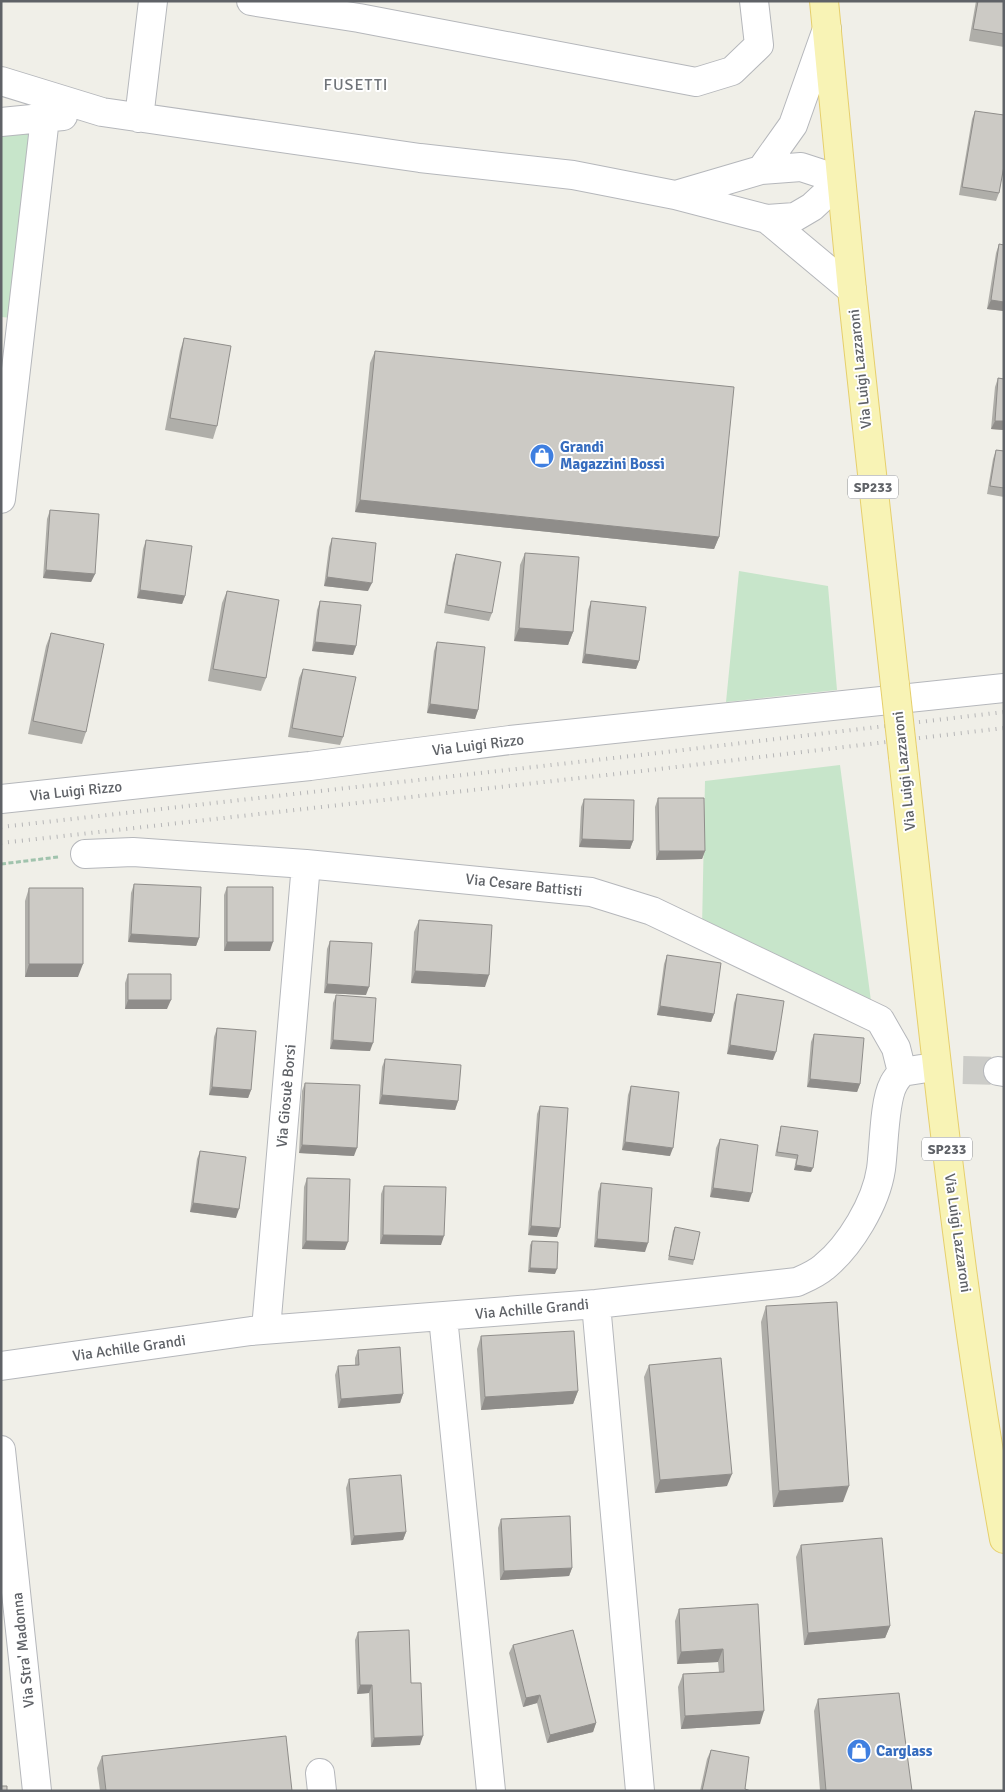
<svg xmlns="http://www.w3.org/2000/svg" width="1005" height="1792" viewBox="0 0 1005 1792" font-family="Signika,sans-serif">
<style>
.grass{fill:#c7e5ca}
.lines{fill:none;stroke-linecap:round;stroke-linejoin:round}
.minor-tunnel{stroke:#ccccc8;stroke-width:28;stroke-dasharray:28 14;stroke-linecap:butt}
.minor-casing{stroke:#b5b7bb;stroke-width:30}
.major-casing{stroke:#e6cf6c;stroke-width:30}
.path{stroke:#a0c3ad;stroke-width:3;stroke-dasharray:5 2.5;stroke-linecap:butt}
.minor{stroke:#fff;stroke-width:28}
.major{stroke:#f8f3b5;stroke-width:28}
.rail{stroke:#b6b6b7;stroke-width:4;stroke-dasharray:1 6;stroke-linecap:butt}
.major-bridge-casing{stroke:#e6cf6c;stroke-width:30;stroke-linecap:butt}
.major-bridge{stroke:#f8f3b5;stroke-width:28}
.wall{fill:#afaea9}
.shaded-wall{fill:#8f8d8a}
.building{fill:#cccac5;stroke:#8f8d8a}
.labels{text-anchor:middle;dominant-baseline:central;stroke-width:4;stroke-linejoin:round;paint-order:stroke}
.shield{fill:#fff;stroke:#8f9195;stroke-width:1}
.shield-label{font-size:14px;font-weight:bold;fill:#5f6267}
.street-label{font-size:15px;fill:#5f6267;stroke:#fff}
.shop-label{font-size:15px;font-weight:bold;fill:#366cbe;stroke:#fff;text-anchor:start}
.neighbourhood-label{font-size:16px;letter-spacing:1px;fill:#707479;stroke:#fff}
</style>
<rect width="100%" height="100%" fill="#f0efe8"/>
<path class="grass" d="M39,124L13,318L1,317V129Z
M739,571L828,586L837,690L726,702Z
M840,765L871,1001L702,928L705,781Z"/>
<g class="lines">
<path class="minor-tunnel" d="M921,1069L998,1071"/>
<defs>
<path id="minor" d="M251,1L359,18L696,82L732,71L759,45L754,1
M1,81L102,112L420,158L573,175L675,195L767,219L852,290
M139,118L153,1
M1,122L63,116
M761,170L801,167L841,180L812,207L795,217L767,219
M676,195L761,170L793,125L827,29
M1,499L45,118
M1,799L310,766L510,740L1004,688
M85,854L133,852L306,864L591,892L652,911L880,1020L896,1048L902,1072
M998,1071L1004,1072
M596,1304L640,1791
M443,1317L491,1791
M266,1329L306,864
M1,1366L251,1331L596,1304L797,1282C806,1278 816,1274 824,1267C850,1246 876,1203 881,1169C884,1148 884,1102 893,1085C895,1080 899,1076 902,1072L921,1069
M1,1450L37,1791
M320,1773L322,1791"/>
<path id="major" d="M824,1L852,290L895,685
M903,757C932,1018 957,1281 1004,1539"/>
</defs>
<use href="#minor" class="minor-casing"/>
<use href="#major" class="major-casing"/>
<path class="path" d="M1,864L58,857"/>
<use href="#minor" class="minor"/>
<use href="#major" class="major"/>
<path class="rail" d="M1,827L649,754L1004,712
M1,843L651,770L1004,728"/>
<defs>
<path id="major-bridge" d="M895,685L903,757"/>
</defs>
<use href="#major-bridge" class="major-bridge-casing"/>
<use href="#major-bridge" class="major-bridge"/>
</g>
<path class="wall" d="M976,1H1004V47L969,41Z
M975,111L999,193L996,201L959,195L972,119Z
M999,244L1004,245V311L987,309L996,253Z
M184,338L217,426L213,439L165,430L180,351Z
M375,351L719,537L714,549L355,512L370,363Z
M998,378L1004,379V430L991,429L995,387Z
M996,450L1004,451V497L987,494L993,459Z
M50,510L95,574L91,582L43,578L47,519Z
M332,538L368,591L324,586L329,547Z
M146,540L185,596L182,604L137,598L143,549Z
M525,553L573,632L568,645L514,641L520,565Z
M456,554L492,613L489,621L444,613L453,563Z
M227,591L266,678L261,691L208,681L222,603Z
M320,601L356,646L353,655L312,651L317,610Z
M591,601L639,661L636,669L582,663L588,610Z
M51,633L86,732L82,744L28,734L46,646Z
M437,642L478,710L475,719L427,713L434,651Z
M303,669L343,737L340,745L288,737L299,678Z
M658,798L705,851L702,859L656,860L655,807Z
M584,799L633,841L630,849L579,847L581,807Z
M134,884L199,938L196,946L128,942L131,893Z
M227,887L270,951H224V895Z
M29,888L78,977H25V901Z
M419,920L485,987L411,983L414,932Z
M330,941L366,995L324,993L327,949Z
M667,955L714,1014L711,1022L657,1015L664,964Z
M128,974L167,1009H125V983Z
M737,994L773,1060L727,1054L734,1003Z
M336,995L370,1051L330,1049L333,1003Z
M217,1028L251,1090L248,1098L209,1095L214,1037Z
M814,1034L860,1084L857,1092L807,1087L811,1042Z
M385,1059L458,1101L455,1110L379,1104L382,1067Z
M305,1083L354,1156L299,1153L302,1091Z
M631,1086L670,1156L622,1150L628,1095Z
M540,1106L557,1237L528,1235L537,1114Z
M781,1126L811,1172L794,1170L796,1159L775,1156L780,1130Z
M720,1139L749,1202L710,1197L716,1148Z
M200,1151L236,1218L190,1212L197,1159Z
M307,1178L345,1250L302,1249L304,1187Z
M601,1183L645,1252L594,1247L598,1192Z
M384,1186L441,1245L380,1244L381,1194Z
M675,1227L694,1260L693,1265L668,1260L673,1231Z
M532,1241L555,1274L528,1272L530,1245Z
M766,1306L843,1502L773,1507L761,1322Z
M481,1336L578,1391L573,1404L481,1410L477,1349Z
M358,1350L403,1394L400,1403L338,1408L335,1375L338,1366L355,1365V1358Z
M649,1365L727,1486L655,1493L644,1377Z
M349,1479L406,1532L403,1540L351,1545L346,1488Z
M501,1519L572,1568L569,1576L500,1580L498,1528Z
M801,1545L890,1626L885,1638L804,1645L796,1557Z
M758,1604L760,1724L681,1729L678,1687L683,1674L719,1672L718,1662L677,1664L675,1621L679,1609Z
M358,1632L411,1683L420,1745L371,1747L369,1693L357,1694L355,1640Z
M513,1645L596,1723L593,1732L547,1743L537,1703L523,1707L509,1653Z
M818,1699L912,1791H820L814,1711Z
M711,1750L745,1789L751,1791H700L707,1759Z
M102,1756L292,1791H100L97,1768Z"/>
<path class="shaded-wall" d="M991,300L1004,302V311L987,309Z
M995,421H1004V430L991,429Z
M360,500L719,537L714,549L355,512Z
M46,570L95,574L91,582L43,578Z
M327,577L372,583L368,591L324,586Z
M140,590L185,596L182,604L137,598Z
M519,628L573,632L568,645L514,641Z
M315,642L356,646L353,655L312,651Z
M585,654L639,661L636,669L582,663Z
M430,704L478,710L475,719L427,713Z
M582,839L633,841L630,849L579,847Z
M659,851H705L702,859L656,860Z
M131,934L199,938L196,946L128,942Z
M227,942H273L270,951H224Z
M29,964H83L78,977H25Z
M415,971L489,975L485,987L411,983Z
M327,984L369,987L366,995L324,993Z
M128,1000H171L167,1009H125Z
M660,1006L714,1014L711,1022L657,1015Z
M333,1040L373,1043L370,1051L330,1049Z
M730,1045L776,1052L773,1060L727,1054Z
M810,1079L860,1084L857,1092L807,1087Z
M212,1087L251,1090L248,1098L209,1095Z
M382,1095L458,1101L455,1110L379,1104Z
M625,1142L673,1148L670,1156L622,1150Z
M302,1145L357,1148L354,1156L299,1153Z
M796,1165L813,1168L811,1172L794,1170Z
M713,1188L752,1193L749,1202L710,1197Z
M193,1203L239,1209L236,1218L190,1212Z
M531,1226L560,1228L557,1237L528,1235Z
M383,1235L444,1236L441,1245L380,1244Z
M597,1239L648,1243L645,1252L594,1247Z
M306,1241L348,1242L345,1250L302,1249Z
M530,1268L557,1269L555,1274L528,1272Z
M578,1391L573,1404L481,1410L485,1397Z
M403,1394L400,1403L338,1408L341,1399Z
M732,1474L727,1486L655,1493L660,1480Z
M849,1486L843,1502L773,1507L779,1491Z
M406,1532L403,1540L351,1545L354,1536Z
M572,1568L569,1576L500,1580L504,1571Z
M890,1626L885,1638L804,1645L808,1633Z
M723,1649L718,1662L677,1664L681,1652Z
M360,1685H372L369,1693L357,1694Z
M540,1695L537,1703L523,1707L526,1698Z
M764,1711L760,1724L681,1729L685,1716Z
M596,1723L593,1732L547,1743L550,1735Z
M423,1736L420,1745L371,1747L374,1738Z"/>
<path class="building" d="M978,1H1004V34L973,29Z
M975,111L1004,115V166L999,193L962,187Z
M999,244L1004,245V302L991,300Z
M184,338L231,346L217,426L170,418Z
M375,351L734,387L719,537L360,500Z
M998,378L1004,379V421H995Z
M996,450L1004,451V488L990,486Z
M50,510L99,514L95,574L46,570Z
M332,538L376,543L372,583L327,577Z
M146,540L192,546L185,596L140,590Z
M525,553L579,557L573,632L519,628Z
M456,554L501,562L492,613L447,605Z
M227,591L279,600L266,678L213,669Z
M320,601L361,605L356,646L315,642Z
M591,601L646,607L639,661L585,654Z
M51,633L104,644L86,732L33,721Z
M437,642L485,647L478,710L430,704Z
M303,669L356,677L343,737L292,728Z
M658,798H704L705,851H659Z
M584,799L634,800L633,841L582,839Z
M134,884L201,887L199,938L131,934Z
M227,887H273V942H227Z
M29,888H83V964H29Z
M419,920L492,925L489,975L415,971Z
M330,941L372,943L369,987L327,984Z
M667,955L721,963L714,1014L660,1006Z
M128,974H171V1000H128Z
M737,994L784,1001L776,1052L730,1045Z
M336,995L376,998L373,1043L333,1040Z
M217,1028L256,1031L251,1090L212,1087Z
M814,1034L864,1038L860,1084L810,1079Z
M385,1059L461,1065L458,1101L382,1095Z
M305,1083L360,1085L357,1148L302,1145Z
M631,1086L679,1092L673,1148L625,1142Z
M540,1106L568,1108L560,1228L531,1226Z
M781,1126L818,1131L813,1168L796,1165L798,1155L777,1152Z
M720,1139L758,1145L752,1193L713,1188Z
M200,1151L246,1157L239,1209L193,1203Z
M307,1178L350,1179L348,1242L306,1241Z
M601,1183L652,1188L648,1243L597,1239Z
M384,1186L446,1187L444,1236L383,1235Z
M675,1227L700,1232L694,1260L669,1256Z
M532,1241L558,1242L557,1269L530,1268Z
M837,1302L849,1486L779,1491L766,1306Z
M574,1331L578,1391L485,1397L481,1336Z
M400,1347L403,1394L341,1399L338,1366L359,1365L358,1350Z
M721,1358L732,1474L660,1480L649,1365Z
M401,1475L406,1532L354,1536L349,1479Z
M570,1516L572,1568L504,1571L501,1519Z
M882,1538L890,1626L808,1633L801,1545Z
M758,1604L764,1711L685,1716L683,1674L724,1672L723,1649L681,1652L679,1609Z
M409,1630L411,1683H421L423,1736L374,1738L372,1685H360L358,1632Z
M573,1630L596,1723L550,1735L540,1695L526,1698L513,1645Z
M899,1693L912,1791H826L818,1699Z
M286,1736L292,1791H106L102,1756Z
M711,1750L749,1757L745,1789L751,1791H702Z
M1,1786H7V1791H1Z"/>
<defs>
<symbol id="shop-disc" viewBox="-11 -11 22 22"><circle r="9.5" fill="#3f7fe0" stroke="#fff"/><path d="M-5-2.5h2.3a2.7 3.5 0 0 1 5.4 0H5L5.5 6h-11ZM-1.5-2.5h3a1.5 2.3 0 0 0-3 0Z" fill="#fff"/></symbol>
</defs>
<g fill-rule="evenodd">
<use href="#shop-disc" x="528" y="442" width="28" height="28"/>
<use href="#shop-disc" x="845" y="1737" width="28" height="28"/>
</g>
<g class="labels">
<g class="shield">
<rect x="848" y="475.5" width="50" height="23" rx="4"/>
<rect x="922" y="1137.5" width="50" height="23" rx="4"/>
</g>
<g class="shield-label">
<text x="873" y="487">SP233</text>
<text x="947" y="1149">SP233</text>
</g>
<g class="street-label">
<text transform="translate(860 369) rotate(-96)">Via Luigi Lazzaroni</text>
<text transform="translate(478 745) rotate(-7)">Via Luigi Rizzo</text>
<text transform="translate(904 771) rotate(-96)">Via Luigi Lazzaroni</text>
<text transform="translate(76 791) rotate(-6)">Via Luigi Rizzo</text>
<text transform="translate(524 885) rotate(6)">Via Cesare Battisti</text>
<text transform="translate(286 1096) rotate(-85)">Via Giosuè Borsi</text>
<text transform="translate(958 1233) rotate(82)">Via Luigi Lazzaroni</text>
<text transform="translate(532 1309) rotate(-5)">Via Achille Grandi</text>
<text transform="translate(129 1348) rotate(-8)">Via Achille Grandi</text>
<text transform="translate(23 1650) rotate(-96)">Via Stra' Madonna</text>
</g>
<g class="shop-label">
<text x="560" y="447">Grandi<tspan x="560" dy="17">Magazzini Bossi</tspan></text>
<text x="876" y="1751">Carglass</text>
</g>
<g class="neighbourhood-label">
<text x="356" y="85">FUSETTI</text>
</g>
</g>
<rect width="1005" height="1792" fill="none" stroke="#5f6267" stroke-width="5"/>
</svg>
